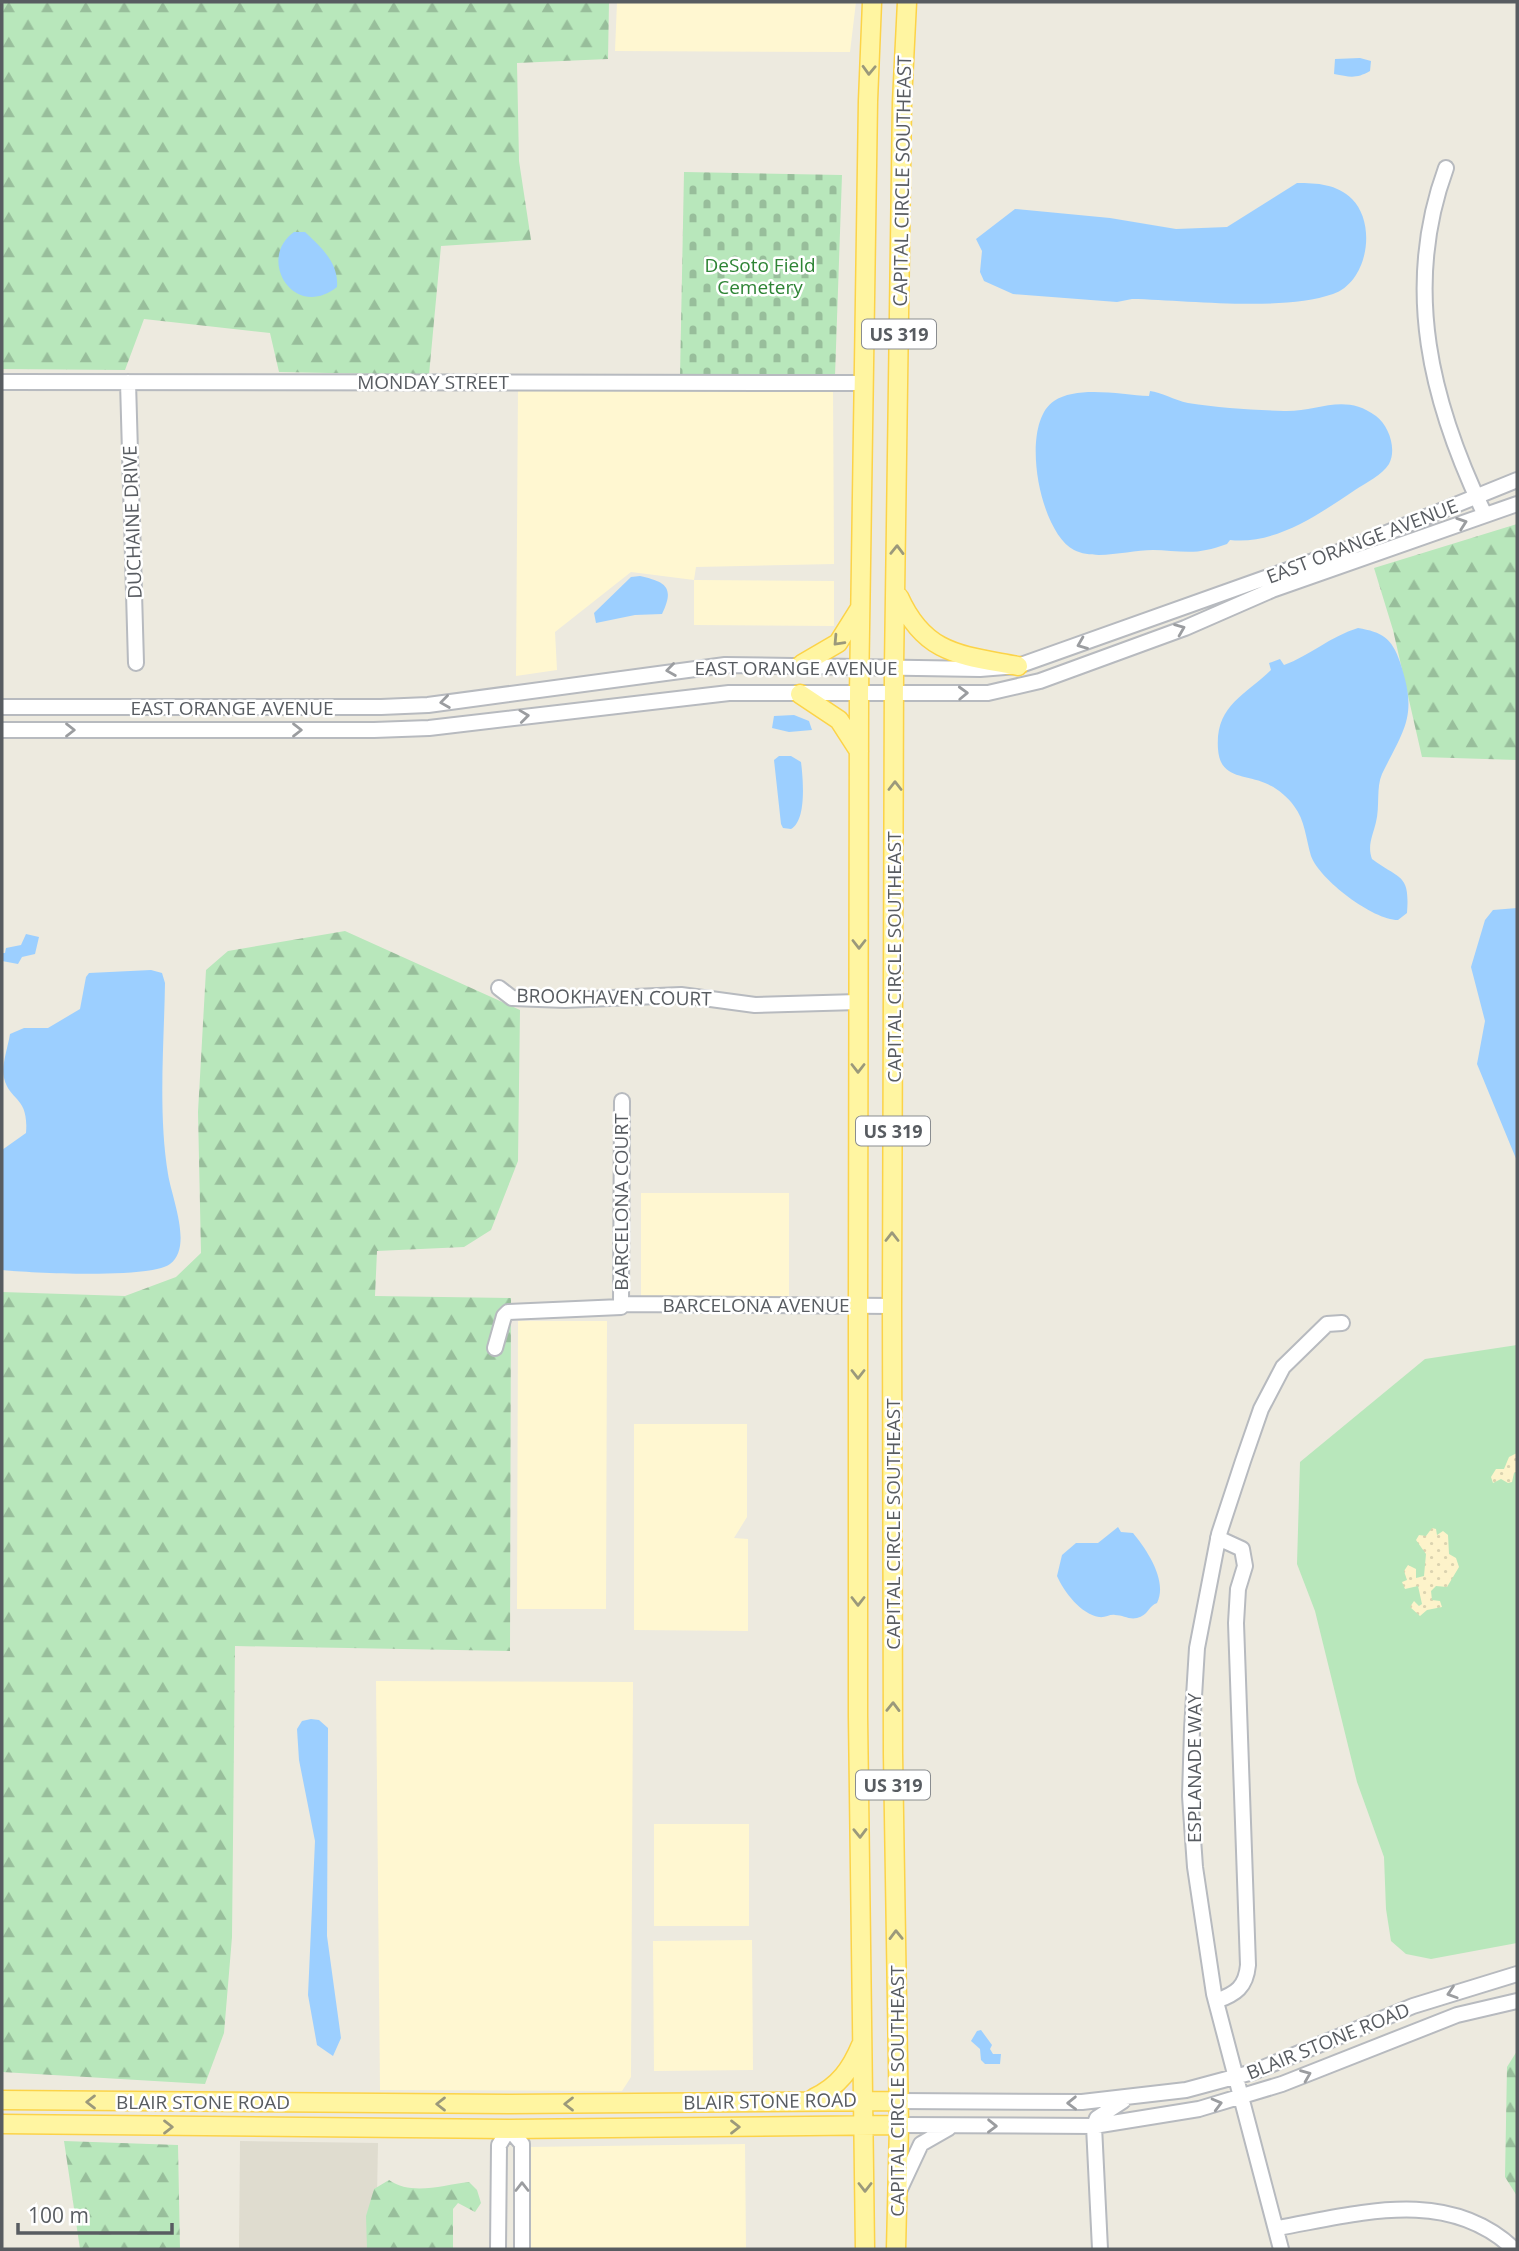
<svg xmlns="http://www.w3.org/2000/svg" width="1519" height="2251" viewBox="0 0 1519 2251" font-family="'Open Sans',sans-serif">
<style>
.commercial{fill:#fff7d1}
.education{fill:#dfdccf}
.green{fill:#b8e7bb}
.forest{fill:url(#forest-firs)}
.sand{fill:url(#sand-dots)}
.cemetery{fill:url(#cemetery-stones)}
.water{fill:#9ccfff}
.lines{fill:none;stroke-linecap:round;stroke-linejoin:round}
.minor-casing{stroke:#b7babf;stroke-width:18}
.major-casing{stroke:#fcd348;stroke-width:21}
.minor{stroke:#fff;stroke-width:14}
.major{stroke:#fff5a1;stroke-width:18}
.oneway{stroke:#9b997b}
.oneway2{stroke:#9b9da0}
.labels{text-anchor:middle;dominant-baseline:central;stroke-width:5;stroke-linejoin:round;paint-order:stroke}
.shield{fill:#fff;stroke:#8a8d90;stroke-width:2}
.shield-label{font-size:18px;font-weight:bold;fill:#585c61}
.street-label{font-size:19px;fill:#585c61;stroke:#fff}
.park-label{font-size:19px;fill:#2e8435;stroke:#fff}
</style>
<defs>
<pattern id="forest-firs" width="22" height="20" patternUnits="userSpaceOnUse" patternTransform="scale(1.75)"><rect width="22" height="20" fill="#b8e7bb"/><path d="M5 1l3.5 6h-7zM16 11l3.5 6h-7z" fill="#98be9b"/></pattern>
<pattern id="sand-dots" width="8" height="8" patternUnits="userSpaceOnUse" patternTransform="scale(1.75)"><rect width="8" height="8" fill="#fdf3ca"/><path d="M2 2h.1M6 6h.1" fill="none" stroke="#dbd3b0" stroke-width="1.8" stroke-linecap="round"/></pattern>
<pattern id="cemetery-stones" width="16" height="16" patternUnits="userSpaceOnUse" patternTransform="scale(1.75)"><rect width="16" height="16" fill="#b8e7bb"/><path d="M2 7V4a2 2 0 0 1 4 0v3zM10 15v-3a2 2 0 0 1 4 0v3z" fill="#98be9b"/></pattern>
</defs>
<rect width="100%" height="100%" fill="#edeadf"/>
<path class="commercial" d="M617,2H856L850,52L615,51Z
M518,386L833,389L834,564L696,567L694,580L834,581V626L694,625V580L631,572L555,632L557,670L516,676Z
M641,1193H789V1296H641Z
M518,1321H607L606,1609H517Z
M634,1424H747V1517L734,1538L748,1539V1631L634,1630Z
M376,1681L633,1682L631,2077L622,2091L380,2090Z
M654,1824H749V1926H654Z
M752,1940L753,2070L654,2071L653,1941Z
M745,2144L746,2249H528V2147Z"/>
<path class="education" d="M240,2141L378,2143L376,2249H239Z"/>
<path class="green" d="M1517,1345V1943L1431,1959L1406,1954L1391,1941L1386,1909L1384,1857L1357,1782L1315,1611L1297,1564L1300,1462L1425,1359Z"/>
<path class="forest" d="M2,2H609L608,59L517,63L519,161L531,240L441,246L429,375L279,372L270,333L144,319L125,370L2,369Z
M1517,524V760L1422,757L1393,630L1374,568Z
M345,931L520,1010L518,1161L491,1230L464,1247L377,1251L375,1296L511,1298L510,1651L235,1646L232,1937L224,2033L205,2084L2,2072V1292L125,1296L176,1277L201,1253L198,1112L206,970L228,951Z
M1517,2051V2196L1505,2177L1507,2067Z
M64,2141L178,2145L180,2249H80Z
M389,2180C412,2196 442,2185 469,2182L477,2190L481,2203L475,2212L458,2203L453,2209V2249H367L366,2216L374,2189Z"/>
<path class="sand" d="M1517,1453V1472L1514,1473L1512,1482L1508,1483L1501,1479L1493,1483L1491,1477L1496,1469H1504L1509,1457Z
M1432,1528L1436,1529L1437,1535L1443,1531L1448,1535L1449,1554L1456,1558L1459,1567L1447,1587L1436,1586L1431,1591L1432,1600L1440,1601L1442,1607L1427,1610L1420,1616L1410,1607L1414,1601L1419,1606L1422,1604L1418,1586L1405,1589L1402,1582L1407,1580L1404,1571L1408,1565L1416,1569V1578L1424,1576L1426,1554L1416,1540L1419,1535L1426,1536Z"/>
<path class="cemetery" d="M684,172L842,175L835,376L680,377Z"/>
<path class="water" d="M1360,58L1371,61L1370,71C1356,79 1350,77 1334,74L1335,59Z
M1297,183C1317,183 1337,184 1352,199C1377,224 1368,282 1333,294C1281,312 1188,300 1132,299L1117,302L1013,294L984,281L980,272L982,251L976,239L1015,209L1110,218L1176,229L1227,227Z
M294,232H305C321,247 339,263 337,287C294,321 256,259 294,232Z
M1150,391C1161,392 1174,400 1188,403C1219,408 1252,410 1284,411C1318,412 1344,392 1376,416C1389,426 1397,449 1389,464C1382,475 1366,483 1355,490C1319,514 1276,545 1230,540L1227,544C1220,546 1213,549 1206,550C1190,554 1170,550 1153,550C1129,550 1096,561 1074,550C1039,532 1019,424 1054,401C1078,385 1122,395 1149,396Z
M640,576C666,582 675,587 662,614L635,615L596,623L594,613L631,577Z
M1358,628C1382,632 1392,638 1400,662C1418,716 1405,727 1382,774C1376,787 1380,807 1376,822C1373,835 1367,846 1372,859C1400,880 1410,873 1407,913L1398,920C1373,920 1320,880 1311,856C1306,839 1305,820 1294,806C1287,796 1275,787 1265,783C1244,774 1220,779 1218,749C1215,706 1244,696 1271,670L1269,663L1280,659L1284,665C1309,656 1331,636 1358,628Z
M794,715L809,721L812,730L789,732L772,728L774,716Z
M779,756H791L801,762C803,778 807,820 791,829L783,828L781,824L774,760Z
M1517,908V1161L1477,1064L1485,1021L1471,967L1485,920L1493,910Z
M26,934L39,937L35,954L22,957L18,964L2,961V953H5L6,948L21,945Z
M151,970L162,973L165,983C164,1046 158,1112 168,1174C172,1199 193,1247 170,1264C150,1279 31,1273 2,1270V1150L26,1133C29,1096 10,1102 4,1078C1,1066 8,1047 10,1034L24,1028H48L80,1009L86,977L89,973Z
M1118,1527L1121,1532L1133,1533C1147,1550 1168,1581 1157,1603C1149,1605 1148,1616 1137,1618C1129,1620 1123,1615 1115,1615C1110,1614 1105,1618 1099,1617C1081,1614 1064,1592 1057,1576L1062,1555L1076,1543H1098Z
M311,1719L319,1720L328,1728L327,1936L341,2038L333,2056L317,2045L308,1995L315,1841L299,1760L297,1729L302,1721Z
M981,2030L992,2045L990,2049L993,2054H1001L1000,2064H985L981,2060L980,2049L971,2041L977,2031Z"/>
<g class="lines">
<defs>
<path id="minor" d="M1446,168C1402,288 1431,403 1485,515
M2,382L864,383
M128,382L136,663
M2,707H381L428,705L725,665L980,669L1018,666L1347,549L1517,480
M2,730H374L429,728L729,693H988L1040,681L1185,628L1272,590L1517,504
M499,988L512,998L565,1000L681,995L755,1005L858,1002
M622,1101L621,1304L892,1306
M495,1348L504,1316L508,1312L621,1307
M1216,2001C1236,1994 1246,1987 1248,1965L1236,1623L1238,1589L1245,1566L1242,1549L1218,1538
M899,2101L1082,2102L1186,2090L1253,2072L1413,2006L1517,1974
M899,2125L1094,2126L1199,2109L1282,2084L1457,2015L1517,2001
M899,2191L921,2144L949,2128
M1277,2228C1358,2214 1447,2186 1514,2249
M498,2249L499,2145L509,2129L522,2144V2249
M1100,2249L1094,2126L1097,2118L1123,2101
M1281,2249L1214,1994L1195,1867L1190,1796L1192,1729L1197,1648L1219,1534L1243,1461L1261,1409L1283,1367L1327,1324L1342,1323"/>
<path id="major" d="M899,597C925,655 961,655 1018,666
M802,664L838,643L860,608
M800,694L839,720L859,751
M814,2098C839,2086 851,2069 861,2045
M2,2100L509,2104L899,2101
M2,2124L509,2129L899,2125
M865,2249L858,1716V1305L859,695L868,101L872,2
M896,2249L899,2125L893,1754L892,1306L894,667L902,102L907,2"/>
</defs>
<use href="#minor" class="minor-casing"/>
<use href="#major" class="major-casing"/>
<use href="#minor" class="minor"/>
<use href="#major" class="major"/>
</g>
<defs><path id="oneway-chevron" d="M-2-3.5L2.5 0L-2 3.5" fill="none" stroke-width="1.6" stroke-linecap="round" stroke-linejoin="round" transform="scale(1.75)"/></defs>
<g class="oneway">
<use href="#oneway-chevron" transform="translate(869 70) rotate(92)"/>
<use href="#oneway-chevron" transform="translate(897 550) rotate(-89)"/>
<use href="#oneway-chevron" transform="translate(838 641) rotate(133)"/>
<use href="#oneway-chevron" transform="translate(895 786) rotate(-90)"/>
<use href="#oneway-chevron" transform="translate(859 944) rotate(90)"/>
<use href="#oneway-chevron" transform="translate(858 1068) rotate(90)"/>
<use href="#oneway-chevron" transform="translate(892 1237) rotate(-90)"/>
<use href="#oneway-chevron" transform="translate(858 1374) rotate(90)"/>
<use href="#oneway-chevron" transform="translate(858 1601) rotate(90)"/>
<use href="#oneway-chevron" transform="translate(893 1707) rotate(-89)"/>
<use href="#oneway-chevron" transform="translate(860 1833) rotate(89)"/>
<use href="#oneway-chevron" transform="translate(896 1935) rotate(-91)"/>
<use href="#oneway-chevron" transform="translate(91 2102) rotate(-180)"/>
<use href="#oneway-chevron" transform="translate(441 2104) rotate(-180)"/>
<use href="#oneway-chevron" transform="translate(569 2104) rotate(180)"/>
<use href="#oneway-chevron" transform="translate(168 2127)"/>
<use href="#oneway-chevron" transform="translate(735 2127)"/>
<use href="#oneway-chevron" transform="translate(865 2187) rotate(90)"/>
</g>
<g class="oneway2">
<use href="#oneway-chevron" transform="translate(1462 523) rotate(-19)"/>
<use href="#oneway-chevron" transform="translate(1180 629) rotate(-22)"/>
<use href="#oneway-chevron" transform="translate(1082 644) rotate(158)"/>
<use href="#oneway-chevron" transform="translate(671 670) rotate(172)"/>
<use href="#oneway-chevron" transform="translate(963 693) rotate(-2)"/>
<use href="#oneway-chevron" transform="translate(445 702) rotate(172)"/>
<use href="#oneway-chevron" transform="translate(524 716) rotate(-7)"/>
<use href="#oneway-chevron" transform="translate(70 730)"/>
<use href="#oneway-chevron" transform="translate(297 730)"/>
<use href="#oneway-chevron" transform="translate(1452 1993) rotate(162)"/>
<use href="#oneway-chevron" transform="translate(1306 2075) rotate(-22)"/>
<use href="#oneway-chevron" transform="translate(1072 2103) rotate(179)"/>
<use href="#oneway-chevron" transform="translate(1217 2104) rotate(-15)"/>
<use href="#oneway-chevron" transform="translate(992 2126) rotate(1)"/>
<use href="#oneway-chevron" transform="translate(522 2187) rotate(-90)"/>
</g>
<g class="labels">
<g class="shield">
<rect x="862" y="319.5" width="74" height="29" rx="5"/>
<rect x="856" y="1116.5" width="74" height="29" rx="5"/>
<rect x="856" y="1770.5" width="74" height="29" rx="5"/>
</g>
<g class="shield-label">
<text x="899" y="334">US 319</text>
<text x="893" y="1131">US 319</text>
<text x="893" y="1785">US 319</text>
</g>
<g class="street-label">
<text transform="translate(902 181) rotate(-89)">CAPITAL CIRCLE SOUTHEAST</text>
<text x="433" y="382">MONDAY STREET</text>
<text transform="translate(132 522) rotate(-92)">DUCHAINE DRIVE</text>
<text transform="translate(1362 541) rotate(-21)">EAST ORANGE AVENUE</text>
<text x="796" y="668">EAST ORANGE AVENUE</text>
<text x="232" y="708">EAST ORANGE AVENUE</text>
<text transform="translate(894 957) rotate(-90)">CAPITAL CIRCLE SOUTHEAST</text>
<text transform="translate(614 997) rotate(1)">BROOKHAVEN COURT</text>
<text transform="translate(621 1202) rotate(-90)">BARCELONA COURT</text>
<text x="756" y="1305">BARCELONA AVENUE</text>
<text transform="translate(893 1524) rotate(-90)">CAPITAL CIRCLE SOUTHEAST</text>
<text transform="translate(1194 1768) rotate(-90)">ESPLANADE WAY</text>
<text transform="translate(1328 2041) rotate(-22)">BLAIR STONE ROAD</text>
<text transform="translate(897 2091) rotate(-90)">CAPITAL CIRCLE SOUTHEAST</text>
<text transform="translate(770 2101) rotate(-1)">BLAIR STONE ROAD</text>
<text x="203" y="2102">BLAIR STONE ROAD</text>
</g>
<g class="park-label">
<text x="760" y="265">DeSoto Field<tspan x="760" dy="22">Cemetery</tspan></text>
</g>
</g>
<rect width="1519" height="2251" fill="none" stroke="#585c61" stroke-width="7"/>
<path d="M18 2223v10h154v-10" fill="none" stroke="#585c61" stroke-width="3.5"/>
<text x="28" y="2223" font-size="21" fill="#585c61" stroke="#ffffff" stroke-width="5" paint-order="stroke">100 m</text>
</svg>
